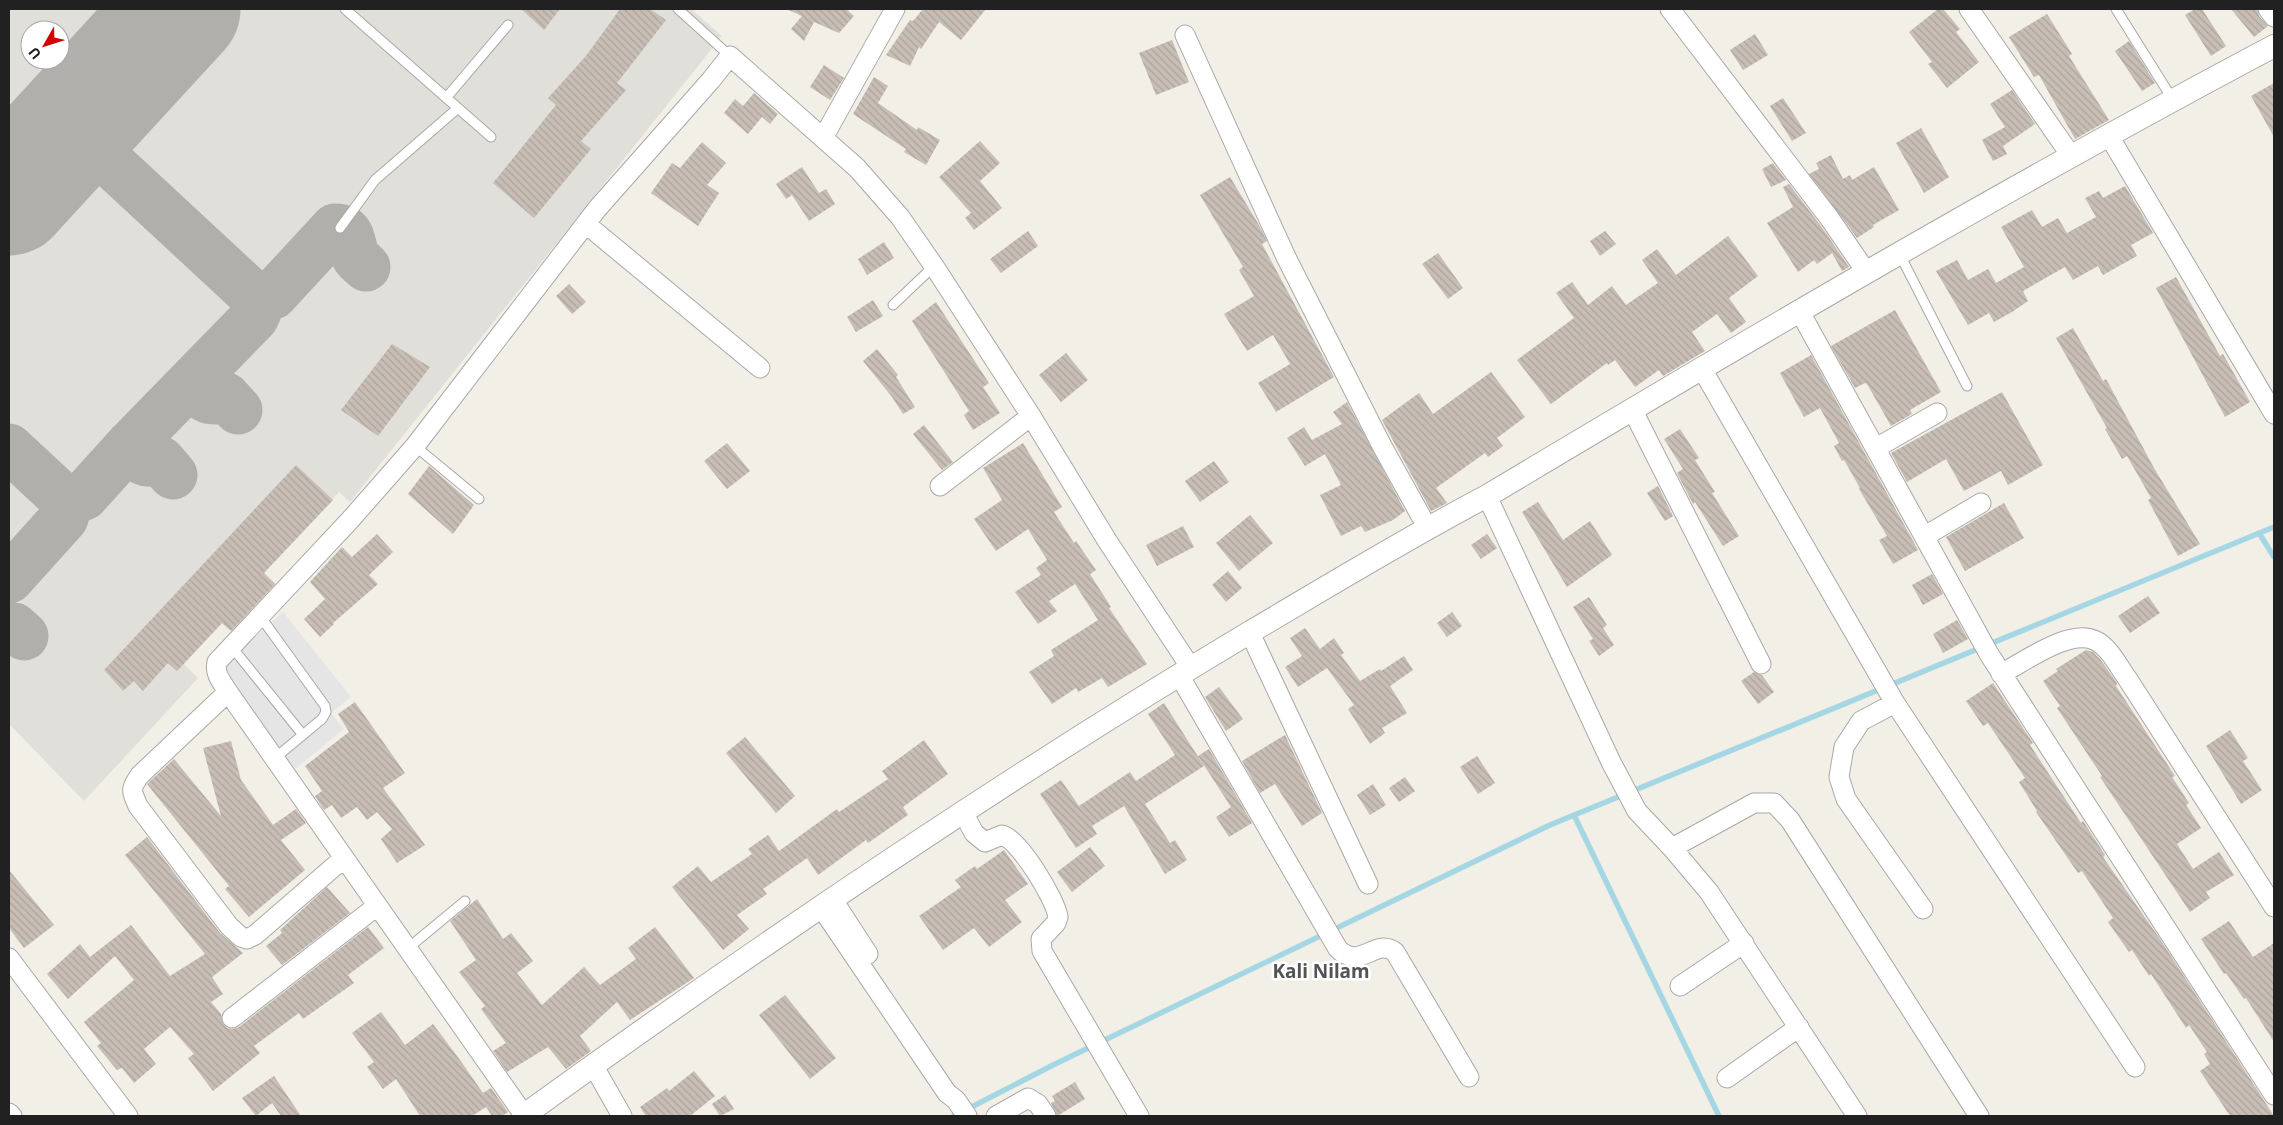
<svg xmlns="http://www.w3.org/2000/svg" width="2283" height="1125" viewBox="0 0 2283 1125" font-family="'Noto Sans',sans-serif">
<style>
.airport{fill:#e1dfd9;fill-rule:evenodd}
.parking{fill:#e5e5e5}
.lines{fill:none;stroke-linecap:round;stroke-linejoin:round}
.stream{stroke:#a5d6e3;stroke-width:5.5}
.taxiway{stroke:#b0afab;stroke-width:49}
.runway{stroke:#b0afab;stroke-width:121}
.building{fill:url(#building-back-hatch)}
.service-casing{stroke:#a8a8a8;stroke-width:11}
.minor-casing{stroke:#a8a8a8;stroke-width:21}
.tertiary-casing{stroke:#a8a8a8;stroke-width:24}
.service{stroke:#fff;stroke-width:9}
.minor{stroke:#fff;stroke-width:19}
.tertiary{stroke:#fff;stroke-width:22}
.labels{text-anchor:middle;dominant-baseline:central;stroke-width:5;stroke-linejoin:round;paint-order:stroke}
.quarter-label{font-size:19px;font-weight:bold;fill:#545454;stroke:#fff}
</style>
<defs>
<pattern id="building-back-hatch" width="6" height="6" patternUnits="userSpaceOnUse" patternTransform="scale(1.25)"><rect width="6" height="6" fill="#c8beb6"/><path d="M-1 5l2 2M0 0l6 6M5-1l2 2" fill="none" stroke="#aca39c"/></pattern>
</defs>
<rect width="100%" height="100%" fill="#f2efe7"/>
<path class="airport" d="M9,9H691L722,36L350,502L339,492L264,573L280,588L235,635L222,623L184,664L198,678L84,801L9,724ZM30,30H60V60H30Z"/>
<path class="parking" d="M283,612L351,697L331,713L344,729L295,769L219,670Z"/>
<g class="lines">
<path class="stream" d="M2259,533L2274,557
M1574,815L1719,1116
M954,1116L1053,1065L1550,825L2274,527"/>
<path class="taxiway" d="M59,140L75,139L90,144L255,297L257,312L254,318L131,444L84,496L72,501L65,500
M255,297L262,299L273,295L335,228C353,228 350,243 355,255C356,259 363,264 366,267
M195,380C199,398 209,404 226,397L238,410
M131,444C134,460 146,465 161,461L173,475
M9,448L65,500L67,508L64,518L9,579
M9,628L14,627L24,636"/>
<path class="runway" d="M9,195L180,9"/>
</g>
<path class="building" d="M521,9H560L544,30Z
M620,9H650L666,20L617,83L626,90L581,141L591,149L534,218L493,183L556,105L548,98L586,56Z
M786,9H846L854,16L839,33L814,22L804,41L791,29L802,16Z
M923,9H986L961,40L939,22L921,49L919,47L910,66L886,55L910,20L913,21Z
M1938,9H1943L1960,29L1956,32L1979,62L1947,88L1928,64L1932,62L1909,32Z
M2195,9H2202L2226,46L2211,56L2185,15Z
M2231,9H2257L2259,16L2268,26L2254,37Z
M2047,14L2072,54L2069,56L2109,120L2075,139L2039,75L2034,77L2009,37Z
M1755,34L1768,55L1743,70L1730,50Z
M1172,40L1189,82L1156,95L1139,53Z
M2129,41L2155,83L2142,91L2115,51Z
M824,65L844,78L830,100L810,87Z
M874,77L888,86L878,103L917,130L918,127L940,140L926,165L904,152L906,149L853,114Z
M2274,83V137L2251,96Z
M2012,90L2035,124L2003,146L2007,154L1993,161L1982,140L2005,127L1990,104Z
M754,93L778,114L770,124L762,117L748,134L724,113L735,99L743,106Z
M1783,98L1806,133L1792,141L1770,106Z
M1921,128L1949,177L1924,193L1896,143Z
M980,141L1000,163L980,181L1002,208L974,230L965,218L971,213L939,177Z
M702,142L726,163L707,185L719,193L698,226L651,193L672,163L680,168Z
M1831,155L1843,179L1850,175L1852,180L1874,167L1899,210L1873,225L1874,227L1857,238L1809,174L1819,169L1816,163Z
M1773,163L1786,180L1771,187L1762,169Z
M802,167L819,193L826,189L835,204L809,221L792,195L786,199L776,184Z
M1230,177L1259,225L1267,241L1262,244L1334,377L1276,412L1258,383L1290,364L1273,335L1247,351L1224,314L1254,296L1239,270L1243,267L1200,195Z
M1789,184L1821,226L1849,267L1842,271L1832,253L1817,264L1814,260L1798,272L1767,223L1793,207L1783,187Z
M2125,186L2153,233L2131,245L2137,256L2103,275L2098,266L2073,280L2065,267L2023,291L2028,301L2012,312L1994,322L1989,313L1968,325L1936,271L1957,260L1968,280L1988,269L1996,283L2024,267L2001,227L2032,210L2042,227L2058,218L2067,233L2096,217L2085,198L2099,191L2103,198Z
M1028,231L1038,246L1001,273L990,259Z
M1605,231L1616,244L1600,256L1590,241Z
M1728,236L1758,276L1729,298L1746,322L1731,333L1717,314L1692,332L1705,351L1663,376L1659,370L1635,387L1615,360L1608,365L1607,363L1551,404L1517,360L1574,318L1556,293L1572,282L1588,305L1612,286L1626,305L1658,283L1642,260L1657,249L1676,275Z
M884,242L894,258L867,275L858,259Z
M1438,253L1463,288L1448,299L1422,264Z
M2176,277L2220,356L2223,354L2250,402L2225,417L2156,288Z
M569,284L586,302L572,314L556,296Z
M873,300L883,316L856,332L847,317Z
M936,302L989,383L983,387L1000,413L973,430L964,415L969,411L912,321Z
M1895,310L1941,392L1910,410L1912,414L1891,426L1867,384L1865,383L1855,388L1831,346Z
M2073,328L2103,381L2106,379L2154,468L2200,544L2178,556L2148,500L2151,498L2127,456L2122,459L2105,429L2107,428L2056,338Z
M392,344L430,367L378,436L341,410Z
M877,349L898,375L896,377L915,407L903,414L892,397L863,361Z
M1066,353L1088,380L1061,402L1039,375Z
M1811,355L1918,550L1893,564L1879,540L1887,536L1859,489L1860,488L1844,460L1842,461L1834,446L1839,443L1820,408L1804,417L1780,373Z
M1491,372L1525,417L1497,438L1503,446L1488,457L1485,453L1436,488L1447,503L1431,511L1382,420L1419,393L1433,414Z
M2002,392L2043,465L2008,485L2001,471L1964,491L1946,459L1907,482L1891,453Z
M1347,402L1405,511L1393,520L1365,532L1361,526L1341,536L1320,495L1341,485L1325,454L1305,466L1287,438L1304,427L1312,440L1342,424L1333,412Z
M924,425L953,462L942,470L913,434Z
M1680,429L1699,458L1695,460L1715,492L1712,493L1739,536L1723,546L1695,502L1693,504L1677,473L1683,469L1664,439Z
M727,443L750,471L727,489L704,461Z
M1023,443L1062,507L1054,512L1074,543L1076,541L1096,570L1090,574L1111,607L1109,608L1147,664L1108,687L1102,678L1078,692L1076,688L1052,704L1029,672L1054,656L1051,650L1098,620L1075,584L1049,601L1057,611L1038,624L1015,592L1041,575L1036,568L1047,560L1028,529L996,551L974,519L1002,500L983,468Z
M1214,461L1229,482L1200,502L1185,481Z
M296,465L333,500L264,573L275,584L231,631L222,623L177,671L168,663L143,691L134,681L123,691L104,670Z
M429,466L474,505L453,534L408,494Z
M1658,486L1673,516L1665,521L1647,493Z
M1538,502L1563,540L1590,521L1612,555L1567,587L1522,512Z
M2004,503L2024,538L1965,571L1946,537Z
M1250,515L1273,543L1239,571L1216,543Z
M1183,526L1194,547L1157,566L1146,545Z
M377,534L393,552L369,575L378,584L333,623L334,624L320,637L304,619L325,599L310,582L342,547L352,557Z
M1487,534L1497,548L1481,559L1471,545Z
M1228,571L1242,588L1226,602L1212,585Z
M1932,574L1943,594L1923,605L1912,585Z
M2148,596L2160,613L2130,633L2118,616Z
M1589,597L1607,625L1603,628L1614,645L1599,656L1589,641L1593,639L1573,607Z
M1452,612L1462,626L1447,637L1437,623Z
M1957,620L1968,639L1943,653L1933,634Z
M1305,628L1320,649L1334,638L1344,653L1341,655L1360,681L1380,669L1381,671L1404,656L1413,670L1390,686L1407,713L1382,728L1385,733L1370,744L1348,709L1354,705L1327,668L1298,687L1285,667L1302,656L1290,638Z
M2086,650L2093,652L2100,659L2117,683L2116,686L2175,776L2172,777L2189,803L2186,805L2201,828L2177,844L2193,869L2219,852L2234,875L2206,892L2210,898L2190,912L2100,777L2102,776L2057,708L2060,706L2043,681L2058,671L2056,669Z
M1754,672L1762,675L1774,692L1758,704L1741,681Z
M1993,683L2033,743L2030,745L2081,823L2083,821L2105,855L2103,857L2160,939L2274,1116H2230L2200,1071L2210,1064L2204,1054L2207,1052L2189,1025L2186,1028L2151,974L2149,976L2132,950L2129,952L2108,922L2113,918L2082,871L2078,873L2036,812L2037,811L2019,782L2025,778L1988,723L1983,726L1966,701Z
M1219,687L1243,719L1226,731L1205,697Z
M355,702L405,773L383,788L425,845L397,863L381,839L392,829L377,812L367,820L357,807L341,818L332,805L324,810L315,796L322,791L305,766L349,732L338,714Z
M1164,703L1204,766L1145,804L1170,843L1175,840L1187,860L1165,874L1124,806L1092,826L1097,834L1076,848L1040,794L1061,780L1079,806L1130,772L1136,781L1175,755L1148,714Z
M2230,730L2248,758L2243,761L2262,790L2241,804L2206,746Z
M1285,735L1322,813L1302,826L1275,784L1260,793L1242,761Z
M745,737L795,796L776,813L726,753Z
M924,740L948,774L903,807L908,815L868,843L866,840L818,875L807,858L763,889L767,894L737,915L749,929L723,950L672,887L698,866L711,882L752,854L748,849L768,835L779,851L837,809L839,812L888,779L882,771Z
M231,741L241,780L273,825L296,809L306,823L281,840L305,870L249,917L225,889L229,886L147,784L174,759L221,816L203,748Z
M1209,749L1252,823L1229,837L1216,817L1231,807L1198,756Z
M1477,756L1495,783L1478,794L1460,767Z
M1405,777L1415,791L1399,802L1389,788Z
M1373,784L1386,805L1370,815L1357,795Z
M147,837L220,933L243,953L212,977L223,994L211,1002L221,1014L223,1024L227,1028L233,1029L239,1027L368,927L384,948L348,975L354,983L303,1019L299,1013L254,1046L260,1053L213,1091L188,1058L194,1054L170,1027L144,1049L156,1064L134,1083L122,1068L117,1070L97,1046L101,1043L84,1022L134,980L115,956L68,999L47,974L80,944L90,957L131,925L170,976L205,954L125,855Z
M1090,847L1105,866L1072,892L1057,872Z
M1004,850L1028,884L1005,900L1022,922L989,947L974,928L943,950L919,916L961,887L955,880L975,866L977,869Z
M9,870L54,925L24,948L9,928Z
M327,887L350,913L282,965L266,946L282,933L280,930Z
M477,899L503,939L511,933L533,961L517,973L542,1005L584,967L600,985L636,959L628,948L655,927L694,978L630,1020L617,1002L580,1036L591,1051L566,1069L548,1047L507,1072L493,1051L506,1043L481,1009L485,1006L459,972L476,960L450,921Z
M2229,921L2253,957L2274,943V1042L2246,998L2244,999L2226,973L2224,974L2201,939Z
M785,995L836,1058L810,1079L759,1015Z
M381,1012L405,1045L433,1024L460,1060L483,1093L491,1088L508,1112L502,1116H492L486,1107L472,1116H420L396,1079L383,1089L367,1067L374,1062L352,1033Z
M694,1071L715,1096L690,1116H646L640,1107L667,1088L669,1091Z
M274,1076L301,1116H281L272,1103L256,1116L242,1098Z
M1075,1082L1085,1099L1057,1116L1051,1103L1055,1101L1052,1096Z
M725,1095L734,1109L720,1116L712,1104Z"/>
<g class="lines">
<defs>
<path id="service" d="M345,9L491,137
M678,9L730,56
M2116,9L2173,100
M446,98L508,25
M340,228L375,180L458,108
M1900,255L1967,386
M893,305L934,266
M415,446L479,499
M260,616L325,706L326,712L322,719L275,758
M231,646L303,735
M407,949L465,901"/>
<path id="minor" d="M1670,9L1830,219L1867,273
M1969,9L2072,157
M2268,9L2274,17
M1185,35L1286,257L1382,446L1427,527
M2109,136L2274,414
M823,138L895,9
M586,224L760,368
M1800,312L1989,654L2274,1095
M1702,369L1895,703L2135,1067
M1632,409L1761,664
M1876,448L1937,413
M940,486L1031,416
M1487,496L1611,762L1637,811L1672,848L1709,892L1857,1116
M1925,536L1981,503
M1250,633L1368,884
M2001,674C2024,662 2068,629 2094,640C2109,646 2118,666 2127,678L2274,907
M1179,675L1338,949C1361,971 1375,937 1395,952L1469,1077
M228,692L140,775C130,789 131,790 138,806L229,926L241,937L247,939L255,935L344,858
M1895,703L1861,721L1844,747L1839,777L1846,799L1923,909
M963,812L974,833L985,842L1002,835C1019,839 1056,900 1058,917L1056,923L1041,939L1042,951L1139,1116
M1672,848L1754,803H1774L1790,820L1979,1116
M833,900L868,954
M821,907L947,1093L956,1100L967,1116
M9,958L128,1116
M1680,986L1744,943
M232,1018L377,906
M593,1065L622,1116
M1727,1078L1799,1027
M9,1113L12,1116
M524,1115L228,692C222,682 214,674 217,662L351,519L415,446L597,209L711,80L730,56L857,168L900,217L934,266L1031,416L1108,542L1191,668
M996,1116L1028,1098L1038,1104L1046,1116"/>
<path id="tertiary" d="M523,1116C759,945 1001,781 1252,631C1330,585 1407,538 1487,496C1746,341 2008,187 2274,46"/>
</defs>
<use href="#service" class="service-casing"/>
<use href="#minor" class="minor-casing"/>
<use href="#tertiary" class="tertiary-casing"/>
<use href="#service" class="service"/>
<use href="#minor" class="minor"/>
<use href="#tertiary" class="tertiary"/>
</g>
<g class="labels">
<g class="quarter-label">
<text x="1321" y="971">Kali Nilam</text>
</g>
</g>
<rect width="2283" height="1125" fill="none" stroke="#212121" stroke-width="20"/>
<g transform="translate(45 45) rotate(231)"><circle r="24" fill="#ffffff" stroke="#a6a6a6"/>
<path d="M0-4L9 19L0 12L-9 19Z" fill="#d30003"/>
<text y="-8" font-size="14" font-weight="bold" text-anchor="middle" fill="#212121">U</text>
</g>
</svg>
